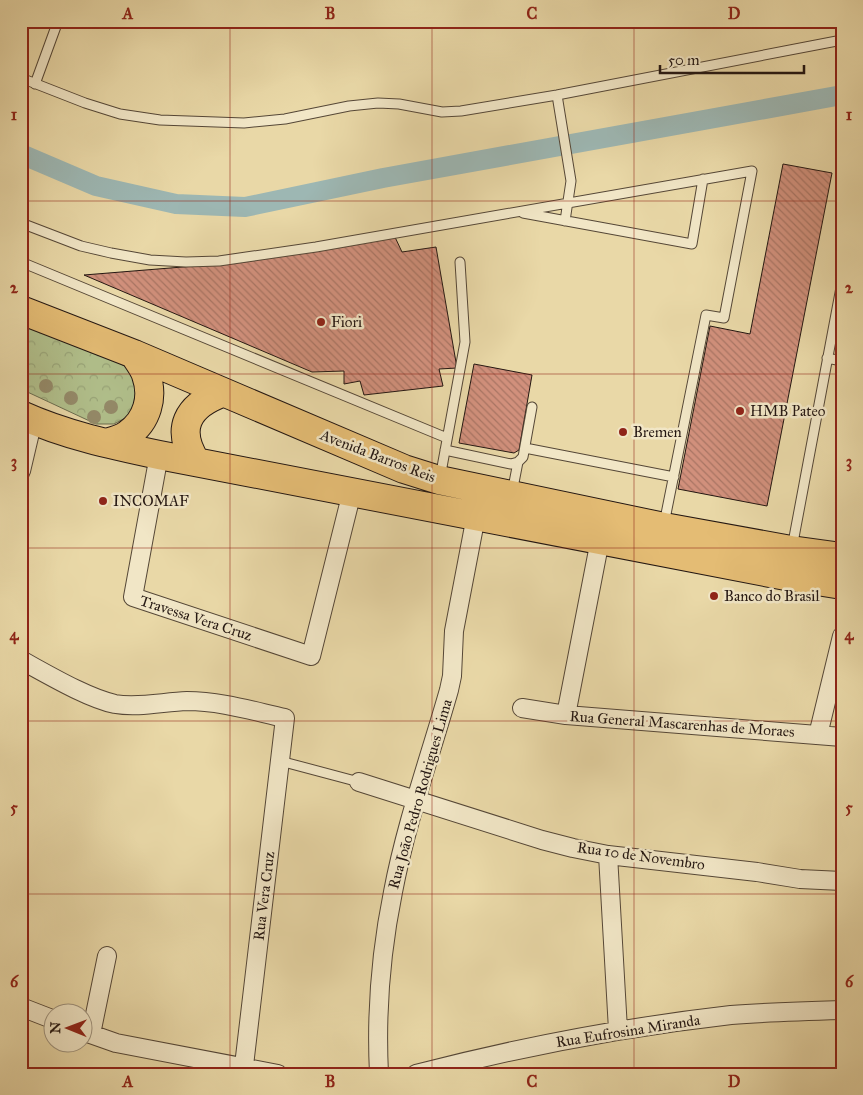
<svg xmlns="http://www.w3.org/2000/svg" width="863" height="1095" viewBox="0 0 863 1095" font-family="'IM FELL Great Primer',serif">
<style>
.park{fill:url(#park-crowns);stroke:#6a6c4f}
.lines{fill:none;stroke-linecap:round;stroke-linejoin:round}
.canal{stroke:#9db7b3;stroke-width:20}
.building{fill:url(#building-back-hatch);stroke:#241712}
.service-casing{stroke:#554737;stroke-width:11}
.minor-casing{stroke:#554737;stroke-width:20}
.primary-casing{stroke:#241712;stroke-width:30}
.service{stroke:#f1e6c6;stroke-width:9}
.minor{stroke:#f1e6c6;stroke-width:18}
.primary{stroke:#e4bc74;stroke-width:28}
.tree{fill:#948a69}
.grid{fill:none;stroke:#8f2418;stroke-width:1;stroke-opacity:0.55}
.poi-dot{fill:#8f2418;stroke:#f1e6c6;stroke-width:2}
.labels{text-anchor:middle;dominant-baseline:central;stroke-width:5;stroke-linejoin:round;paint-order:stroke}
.poi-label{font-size:15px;fill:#241712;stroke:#f1e6c6;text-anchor:start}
.street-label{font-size:15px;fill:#241712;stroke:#f1e6c6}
.neatline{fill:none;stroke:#8f2418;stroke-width:2}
.grid-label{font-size:16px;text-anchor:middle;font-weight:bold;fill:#8f2418}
</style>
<defs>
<pattern id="park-crowns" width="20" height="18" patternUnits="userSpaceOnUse" patternTransform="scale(1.25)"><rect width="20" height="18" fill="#b1c08c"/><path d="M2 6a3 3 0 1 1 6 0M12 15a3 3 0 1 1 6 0" fill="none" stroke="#98a478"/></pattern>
<pattern id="building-back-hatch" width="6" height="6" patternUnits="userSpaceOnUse" patternTransform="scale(1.25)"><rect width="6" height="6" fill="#d1907c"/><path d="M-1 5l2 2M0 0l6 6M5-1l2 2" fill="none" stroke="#a97564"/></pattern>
</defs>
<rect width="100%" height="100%" fill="#e9d8a7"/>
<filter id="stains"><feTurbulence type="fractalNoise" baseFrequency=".004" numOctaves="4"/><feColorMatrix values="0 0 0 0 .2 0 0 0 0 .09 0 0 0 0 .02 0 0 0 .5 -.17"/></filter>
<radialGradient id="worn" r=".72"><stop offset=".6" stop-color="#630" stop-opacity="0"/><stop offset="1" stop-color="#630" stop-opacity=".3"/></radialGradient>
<path class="park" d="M21,321L119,363L133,371L138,402L129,416L114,424H96L21,389Z"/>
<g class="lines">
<path class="canal" d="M21,154L96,186L176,204L245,207L383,178L842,95"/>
</g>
<path class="building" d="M783,164L832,173L767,506L678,489L710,326L750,334Z
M394,235L402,252L436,247L457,368L439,369L443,386L364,395L360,381L344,384V371L312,372L84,275L244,262Z
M474,364L532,375L519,450L514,453L459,443Z"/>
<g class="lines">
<defs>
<path id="service" d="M21,78L85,103L120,114L160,120L244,123L285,119L349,106L378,103L399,104L442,112L461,111L557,95L842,40
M35,84L58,21
M557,95L571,181L565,221
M523,213L692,244L703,179
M21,223L81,246L111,253L150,260L186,262L219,261L316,247L752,171L724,318L706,315L664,524
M21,262L447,438
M827,358L842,361
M525,448L674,477
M445,450L511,464L518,462L523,457L532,407
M440,478L465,342L460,262
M512,493L518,462
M792,548L842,282
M280,761L359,782"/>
<path id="minor" d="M159,455L133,597L311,656L352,492
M21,471L33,420
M21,660C47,674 87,698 115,704C138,708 163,702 187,701C220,701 253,711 285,718L243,1074
M522,708L566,715L842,737
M566,715L600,540
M818,735L842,636
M359,782L542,840L573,848L608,855L757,872L800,879L842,881
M608,855L618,1030
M21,1007L52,1019
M82,1031L116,1043L278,1074
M91,1034L107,956
M379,1074C376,1014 381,951 393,892C406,823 430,757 449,690L452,676L454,631L476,516
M416,1074C520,1047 625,1027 731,1015C768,1012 805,1011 842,1010"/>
<path id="primary" d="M21,310L134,354L404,469L439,480L664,527L791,550L842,557
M21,415C65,435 112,445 159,455L786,576L842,585
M106,443C113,441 122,439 128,434C147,421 154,397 146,375C144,368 138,361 134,354
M196,462C175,429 187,406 222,393"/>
</defs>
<use href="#service" class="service-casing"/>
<use href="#minor" class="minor-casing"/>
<use href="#primary" class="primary-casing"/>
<use href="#service" class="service"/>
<use href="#minor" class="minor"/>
<use href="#primary" class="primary"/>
</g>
<g class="tree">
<circle cx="46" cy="386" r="7"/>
<circle cx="71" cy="398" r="7"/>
<circle cx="111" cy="407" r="7"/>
<circle cx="94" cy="417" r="7"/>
</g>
<path class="grid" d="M230,21V1074M432,21V1074M634,21V1074M21,201H842M21,374H842M21,548H842M21,721H842M21,894H842"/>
<g class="poi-dot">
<circle cx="321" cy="322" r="5"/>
<circle cx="740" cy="411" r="5"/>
<circle cx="623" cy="432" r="5"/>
<circle cx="103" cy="501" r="5"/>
<circle cx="714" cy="596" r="5"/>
</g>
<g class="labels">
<g class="poi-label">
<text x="331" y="322">Fiori</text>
<text x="750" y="411">HMB Pateo</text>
<text x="633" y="432">Bremen</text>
<text x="113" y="501">INCOMAF</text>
<text x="724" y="596">Banco do Brasil</text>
</g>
<g class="street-label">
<text transform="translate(378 456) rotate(21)">Avenida Barros Reis</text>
<text transform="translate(196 618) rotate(18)">Travessa Vera Cruz</text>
<text transform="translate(682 724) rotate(4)">Rua General Mascarenhas de Moraes</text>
<text transform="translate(420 794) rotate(-74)">Rua João Pedro Rodrigues Lima</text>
<text transform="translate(641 856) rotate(8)">Rua 10 de Novembro</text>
<text transform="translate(264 896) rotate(-83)">Rua Vera Cruz</text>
<text transform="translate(628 1031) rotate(-9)">Rua Eufrosina Miranda</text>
</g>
</g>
<rect width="863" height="1095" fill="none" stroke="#e9d8a7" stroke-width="55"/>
<g transform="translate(68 1028) rotate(271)"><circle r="24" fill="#f1e6c6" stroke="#9f937e"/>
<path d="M0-4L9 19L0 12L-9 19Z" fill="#8f2418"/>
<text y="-8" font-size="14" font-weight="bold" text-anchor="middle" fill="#241712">N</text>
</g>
<path d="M660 65v8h144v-8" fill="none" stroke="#241712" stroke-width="2.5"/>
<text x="668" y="65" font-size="15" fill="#241712" stroke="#f1e6c6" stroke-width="4" paint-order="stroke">50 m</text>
<rect x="28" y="28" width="808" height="1040" class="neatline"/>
<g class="grid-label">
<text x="128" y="19">A</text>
<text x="330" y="19">B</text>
<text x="532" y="19">C</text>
<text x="734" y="19">D</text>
<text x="14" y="120">1</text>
<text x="849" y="120">1</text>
<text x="14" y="293">2</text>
<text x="849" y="293">2</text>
<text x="14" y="467">3</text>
<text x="849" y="467">3</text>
<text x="14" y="640">4</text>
<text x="849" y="640">4</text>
<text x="14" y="813">5</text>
<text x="849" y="813">5</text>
<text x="14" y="987">6</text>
<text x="849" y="987">6</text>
<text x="128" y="1087">A</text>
<text x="330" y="1087">B</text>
<text x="532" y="1087">C</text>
<text x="734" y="1087">D</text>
</g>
<rect width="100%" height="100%" filter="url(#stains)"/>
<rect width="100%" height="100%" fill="url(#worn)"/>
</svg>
